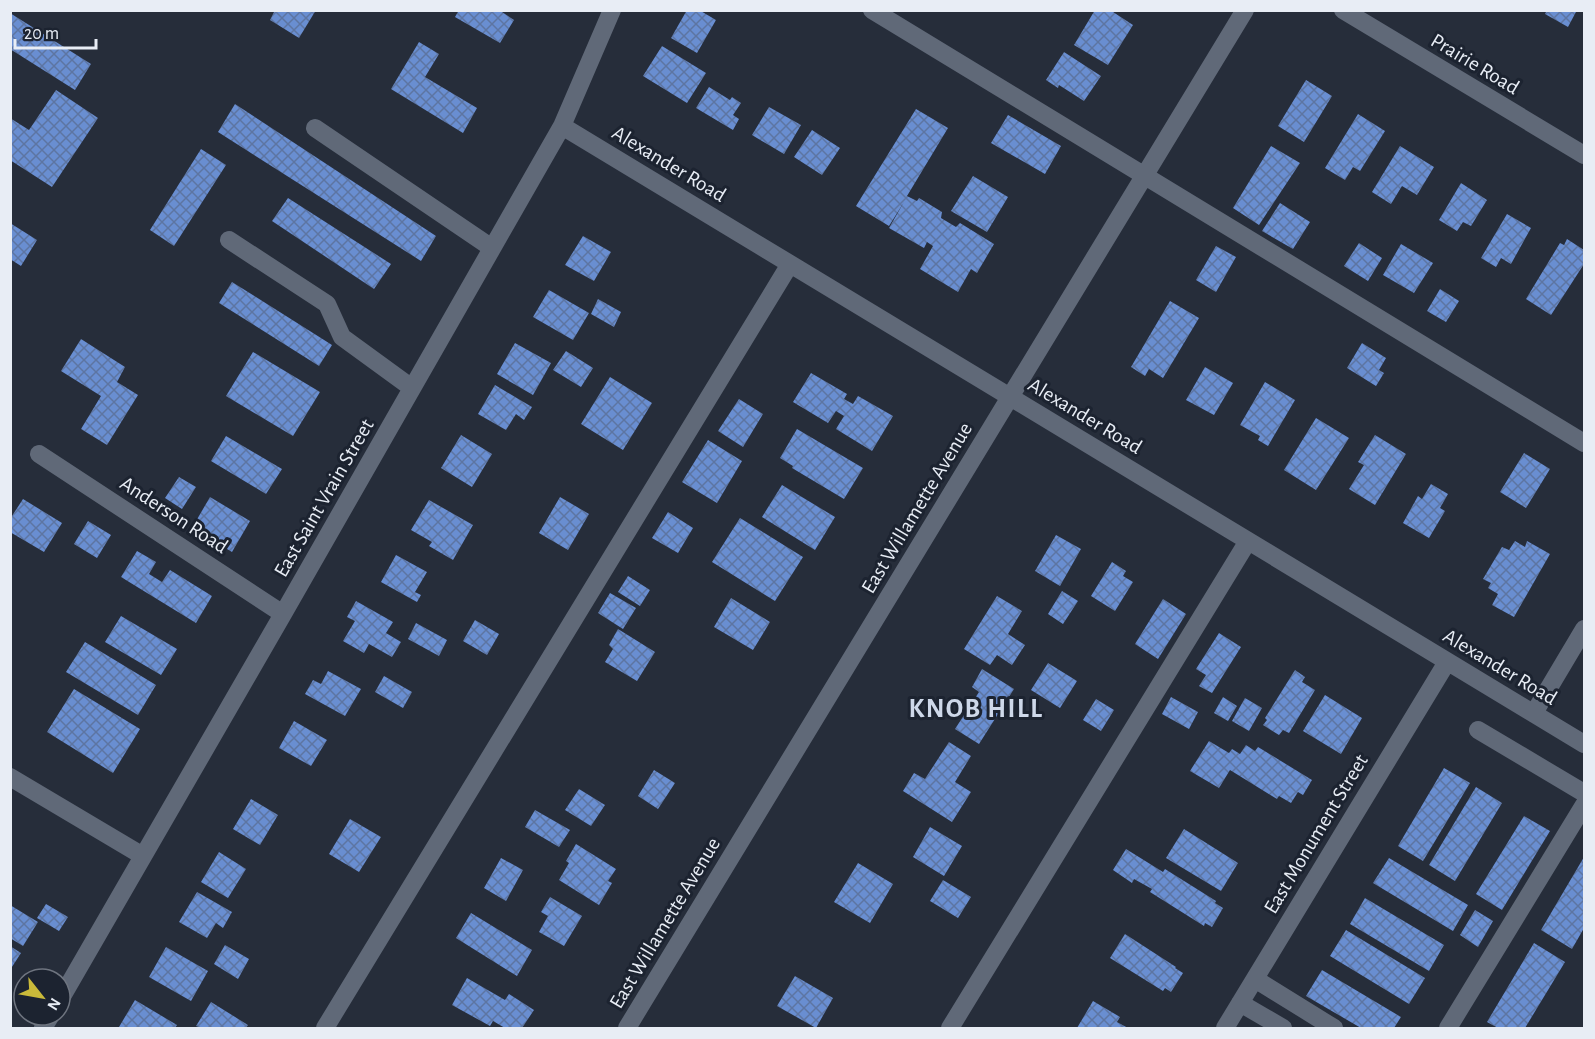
<svg xmlns="http://www.w3.org/2000/svg" width="1595" height="1039" viewBox="0 0 1595 1039" font-family="'Alegreya Sans',sans-serif">
<style>
.building{fill:url(#building-cross-hatch)}
.lines{fill:none;stroke-linecap:round;stroke-linejoin:round}
.minor{stroke:#606978;stroke-width:18}
.labels{text-anchor:middle;dominant-baseline:central;stroke-width:6;stroke-linejoin:round;paint-order:stroke}
.street-label{font-size:21px;fill:#e8edf5;stroke:#1c2330}
.district-label{font-size:27px;font-weight:bold;letter-spacing:1.5px;fill:#ced8e9;stroke:#1c2330}
</style>
<defs>
<pattern id="building-cross-hatch" width="8" height="8" patternUnits="userSpaceOnUse" patternTransform="scale(1.5)"><rect width="8" height="8" fill="#698ed1"/><path d="M0 0l8 8M0 8l8-8" fill="none" stroke="#5d75a2"/></pattern>
</defs>
<rect width="100%" height="100%" fill="#262d3a"/>
<path class="building" d="M275,10H316L299,38L270,20Z
M459,10H499L514,20L500,43L455,17Z
M687,10H699L716,20L697,53L671,38Z
M1095,10H1110L1133,25L1108,65L1074,45Z
M1547,10H1577L1568,27L1545,14Z
M10,13L91,64L75,90L10,49Z
M419,42L439,54L425,77L477,108L463,133L391,89Z
M662,46L706,73L687,103L643,76Z
M1064,52L1101,76L1084,101L1059,85L1058,88L1046,80Z
M1306,80L1332,96L1304,142L1278,126Z
M709,87L730,100L732,97L741,103L733,115L739,119L733,130L696,108Z
M56,90L98,118L52,187L10,160V118L29,130Z
M235,104L436,236L421,261L218,132Z
M769,107L801,125L784,154L752,135Z
M916,109L948,128L907,196L917,201L919,198L942,212L941,218L956,227L960,223L994,244L977,273L971,269L958,292L920,269L933,246L927,242L924,248L889,228L904,202L889,226L856,206Z
M1358,114L1385,131L1360,171L1353,167L1345,180L1325,168Z
M1008,115L1061,146L1045,174L991,143Z
M812,130L840,148L822,175L794,157Z
M1271,146L1300,163L1259,225L1233,208Z
M1400,146L1434,167L1417,195L1402,186L1391,204L1372,192Z
M201,149L226,165L174,246L150,230Z
M973,176L1008,197L987,232L951,211Z
M1461,183L1487,200L1471,226L1463,222L1457,231L1439,220Z
M288,198L391,264L374,289L272,221Z
M1280,203L1310,222L1293,249L1262,231Z
M1507,214L1531,228L1511,264L1501,258L1496,267L1481,258Z
M10,223L37,240L21,266L10,259Z
M583,236L611,252L594,281L565,265Z
M1567,239L1584,250V264L1551,315L1526,299L1560,243L1564,245Z
M1359,243L1382,258L1368,281L1344,266Z
M1401,244L1433,263L1414,293L1383,275Z
M1216,246L1236,257L1216,292L1196,280Z
M232,282L332,345L319,366L219,303Z
M1440,289L1459,301L1446,322L1427,311Z
M549,290L589,313L573,340L533,317Z
M598,299L621,312L614,327L591,314Z
M1170,301L1199,318L1163,378L1149,369L1145,376L1131,367Z
M81,339L125,367L117,382L138,395L107,445L81,429L101,396L61,371Z
M515,343L551,363L533,395L497,374Z
M1362,343L1386,358L1379,370L1384,373L1376,386L1347,368Z
M566,351L593,368L581,387L553,370Z
M253,352L320,392L293,436L226,396Z
M1205,367L1233,383L1214,415L1186,400Z
M811,373L847,394L844,399L853,404L858,396L893,416L872,451L836,429L844,416L836,411L828,423L793,402Z
M610,377L652,403L623,450L581,424Z
M1265,382L1295,400L1268,446L1258,440L1260,436L1240,425Z
M495,385L532,407L524,420L516,414L506,430L478,414Z
M739,399L763,414L743,447L718,431Z
M1316,418L1349,438L1316,490L1284,470Z
M797,429L863,468L844,499L792,468L793,466L780,458Z
M461,435L492,454L472,487L441,468Z
M1375,435L1406,454L1375,505L1349,489L1364,465L1358,462Z
M226,436L282,469L266,494L211,461Z
M708,440L742,461L717,503L682,482Z
M1524,453L1550,469L1526,508L1500,492Z
M179,477L196,487L182,509L165,498Z
M1431,484L1448,494L1440,508L1445,511L1429,538L1403,523L1418,496L1422,499Z
M782,485L835,517L815,550L762,517Z
M210,497L250,521L232,552L192,528Z
M560,497L589,514L568,550L539,533Z
M23,499L62,523L44,552L10,532V519Z
M429,500L473,525L453,560L429,546L432,542L411,530Z
M668,512L693,528L678,553L652,538Z
M740,518L803,557L775,601L712,562Z
M88,521L111,535L97,558L74,544Z
M1056,535L1081,549L1060,586L1035,571Z
M1515,541L1525,547L1527,541L1550,554L1514,617L1492,605L1498,594L1488,588L1491,583L1483,579L1502,547L1509,550Z
M137,551L156,562L149,574L162,582L170,570L212,596L196,623L121,577Z
M396,555L427,572L415,592L421,595L417,602L381,582Z
M1112,562L1126,571L1123,576L1133,582L1115,611L1091,596Z
M628,576L650,590L640,606L618,592Z
M1062,591L1078,601L1063,624L1048,614Z
M610,593L636,608L623,629L598,613Z
M997,596L1022,611L1008,634L1025,645L1012,665L997,655L990,665L964,649Z
M731,598L770,622L753,650L714,627Z
M1163,599L1186,614L1158,659L1135,644Z
M356,601L393,622L386,633L401,642L392,657L369,644L364,653L343,641L355,621L347,617Z
M121,616L177,649L161,675L105,642Z
M475,620L499,634L487,655L463,641Z
M416,623L447,640L439,656L408,639Z
M618,629L655,652L637,681L605,662L613,649L609,645Z
M1219,633L1241,647L1212,693L1199,686L1206,675L1196,669Z
M85,642L156,685L138,715L66,672Z
M1048,663L1077,681L1060,708L1031,690Z
M982,669L1014,689L979,744L955,729L979,692L972,687Z
M1295,670L1305,677L1302,682L1315,690L1289,733L1283,730L1279,735L1263,725L1267,720L1265,718Z
M328,671L361,689L345,716L305,694L313,680L321,684Z
M384,676L412,692L403,708L375,692Z
M74,689L140,729L113,773L47,732Z
M1325,695L1362,718L1341,754L1303,731Z
M1171,697L1198,712L1189,729L1162,714Z
M1223,697L1237,706L1228,721L1214,713Z
M1245,698L1262,708L1249,731L1232,721Z
M1096,699L1114,710L1101,731L1083,720Z
M294,721L327,740L311,766L279,748Z
M1209,741L1229,753L1232,749L1240,754L1246,745L1255,751L1258,747L1312,780L1303,795L1298,792L1291,803L1279,796L1277,799L1230,770L1219,788L1190,771Z
M949,742L971,756L955,782L971,792L952,822L903,791L914,773L925,779Z
M1444,768L1470,783L1423,861L1398,846Z
M654,770L675,783L658,809L638,796Z
M1476,787L1502,803L1455,881L1429,865Z
M579,789L605,805L591,826L565,810Z
M251,799L278,815L260,845L233,829Z
M535,810L570,830L559,847L525,827Z
M1524,816L1550,831L1502,910L1476,894Z
M350,819L381,837L359,872L329,854Z
M930,827L962,846L944,876L913,857Z
M1184,829L1238,863L1221,891L1166,858Z
M576,844L616,869L608,881L612,883L599,905L559,880L569,863L566,861Z
M1126,849L1163,872L1165,869L1216,901L1215,903L1223,908L1212,927L1205,923L1204,926L1150,892L1152,889L1134,879L1132,883L1113,870Z
M219,852L246,869L228,898L201,882Z
M1584,857V928L1572,949L1541,930Z
M501,858L523,870L506,901L484,888Z
M1389,858L1468,905L1453,931L1373,883Z
M858,863L893,884L870,923L834,902Z
M943,880L971,897L958,918L930,901Z
M197,892L232,912L223,928L216,923L207,938L179,922Z
M550,897L582,916L564,946L539,932L548,916L541,912Z
M1365,898L1444,945L1429,971L1350,924Z
M46,904L68,917L59,931L37,918Z
M10,905L38,922L23,946L10,938Z
M1475,910L1493,921L1478,947L1460,935Z
M471,913L532,950L517,976L456,938Z
M1346,930L1425,978L1409,1004L1330,956Z
M1125,934L1176,967L1175,968L1183,973L1171,992L1165,988L1163,991L1110,958Z
M1534,943L1565,962L1525,1028H1498L1487,1022Z
M225,945L249,959L238,979L214,964Z
M10,946L21,953L10,970Z
M166,947L208,971L191,1001L149,977Z
M1322,970L1401,1017L1394,1028H1361L1306,996Z
M795,976L833,998L816,1028L777,1006Z
M467,978L505,1000L509,994L534,1010L522,1028H505L493,1021L490,1026L452,1005Z
M135,1000L177,1025L175,1028L119,1027Z
M1093,1001L1120,1017L1117,1022L1128,1028H1077Z
M211,1002L248,1025L246,1028H201L196,1026Z"/>
<g class="lines">
<path class="minor" d="M872,10L1584,443
M1343,10L1584,155
M562,126L1584,744
M315,128L492,248
M229,240L327,304L342,337L412,388
M39,454L283,614
M1534,713L1584,629
M1478,730L1584,793
M10,777L143,856
M1255,979L1334,1028
M60,1000L283,614L562,126L612,10
M1240,1003L1283,1028
M43,1028L51,1015
M325,1028L790,264
M627,1028L1245,10
M950,1028L1248,541
M1225,1028L1447,662
M1448,1028L1584,805"/>
</g>
<g class="labels">
<g class="street-label">
<text transform="translate(1475 64) rotate(31)">Prairie Road</text>
<text transform="translate(669 164) rotate(31)">Alexander Road</text>
<text transform="translate(1085 416) rotate(31)">Alexander Road</text>
<text transform="translate(324 498) rotate(-60)">East Saint Vrain Street</text>
<text transform="translate(917 508) rotate(-59)">East Willamette Avenue</text>
<text transform="translate(174 515) rotate(33)">Anderson Road</text>
<text transform="translate(1500 667) rotate(31)">Alexander Road</text>
<text transform="translate(1316 834) rotate(-59)">East Monument Street</text>
<text transform="translate(665 923) rotate(-59)">East Willamette Avenue</text>
</g>
<g class="district-label">
<text x="976" y="708">KNOB HILL</text>
</g>
</g>
<rect width="1595" height="1039" fill="none" stroke="#e8edf5" stroke-width="24"/>
<g transform="translate(42 997) rotate(121)"><circle r="28" fill="#1c2330" stroke="#6e747f" stroke-width="1.5"/>
<path d="M0-4.5L10 22L0 15L-10 22Z" fill="#caba3a"/>
<text y="-9" font-size="16" font-weight="bold" text-anchor="middle" fill="#e8edf5">N</text>
</g>
<path d="M15 39v9h81v-9" fill="none" stroke="#e8edf5" stroke-width="3"/>
<text x="24" y="39" font-size="18" fill="#e8edf5" stroke="#1c2330" stroke-width="4.5" paint-order="stroke">20 m</text>
</svg>
